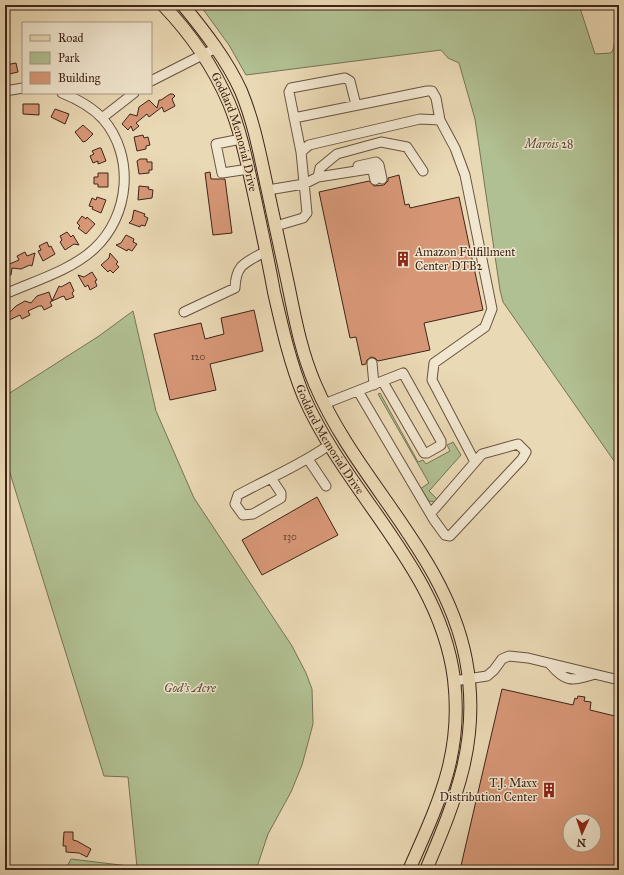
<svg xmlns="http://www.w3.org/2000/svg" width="624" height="875" viewBox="0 0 624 875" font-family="'IM FELL Great Primer',serif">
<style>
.green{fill:#b1c092;stroke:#787256}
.building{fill:#d79777;stroke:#402419;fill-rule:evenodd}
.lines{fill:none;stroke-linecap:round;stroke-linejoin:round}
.minor-casing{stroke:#6a5140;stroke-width:11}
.major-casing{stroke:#402419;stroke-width:14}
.minor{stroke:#f1e6cf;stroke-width:9}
.major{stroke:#ead9b5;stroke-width:12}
.labels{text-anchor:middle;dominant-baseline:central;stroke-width:3;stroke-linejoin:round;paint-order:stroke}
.number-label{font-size:10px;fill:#664130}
.street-label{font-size:12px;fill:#402419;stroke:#f1e6cf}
.park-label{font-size:12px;font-style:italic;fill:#5c4b37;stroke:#f1e6cf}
.poi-label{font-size:12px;fill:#402419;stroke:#f1e6cf;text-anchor:start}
</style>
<rect width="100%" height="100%" fill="#ead9b5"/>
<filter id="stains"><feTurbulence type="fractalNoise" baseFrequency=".005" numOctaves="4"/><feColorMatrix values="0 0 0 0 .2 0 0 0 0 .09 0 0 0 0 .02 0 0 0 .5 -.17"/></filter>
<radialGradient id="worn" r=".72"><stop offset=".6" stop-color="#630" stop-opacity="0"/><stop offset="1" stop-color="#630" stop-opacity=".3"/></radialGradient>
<path class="green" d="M200,5H579L595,54L611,53C617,45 612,37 619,28V468L503,302L500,290L475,119L459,63L448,58L441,50L246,75L229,45Z
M133,311L156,411L194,498L292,646L306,673L312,689L313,724L302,765L291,792L268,834L256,870H65L71,859L137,867L128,777L104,776L5,457V396L99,336Z
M380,393L418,462L423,460L426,464L450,451L447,445L453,442L461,455L429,491L437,499L435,502L429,501L420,489L429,483L378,394Z"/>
<path class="building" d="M16,63L18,72L5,75V65Z
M170,94H173L175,96L172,99L175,106L164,112L162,107L149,117L147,114L136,123L139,126L133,131L131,126L128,130L122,124L130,114L137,116L139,107L149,100L157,108L159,100H161Z
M23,104H39V115L23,114Z
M55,109L69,114L65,124L51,117Z
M83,125L93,134L86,141L83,142L75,132Z
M143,135L144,138L148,137L150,145L146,146V149L137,151L134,137Z
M99,148H101L106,161L98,164V161L93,163L90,156L94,154L92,151Z
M140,159H147V162H152V170H149V173L139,174L137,161Z
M210,172L211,179H225L232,233L213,235L205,173Z
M98,173H108V187H98V184H94V177H98Z
M399,175L405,205L409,204L410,208L459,197L483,310L424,323L430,350L378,361L375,358L371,357L367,360L366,364L362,365L356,337L350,338L319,192L369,181L374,186L384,185L388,181V178Z
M139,186L149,187L148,189L153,190L152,198L138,200Z
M97,197L106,200L101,213L92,209L93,207L89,206L92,198L96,200Z
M134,210L145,214L144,216L148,218L145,226L141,225L140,227L129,223L132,220Z
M82,216L86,219L87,217L95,224L86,234L78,228L80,226L77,223Z
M67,232L71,237L73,235L79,245L74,244L65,250L60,242L62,240L60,236Z
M126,235L134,239L133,242L137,244L132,251L128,249L127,251L116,245L121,243Z
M47,242L49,247L51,246L55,254L43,261L38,251L41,250L39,246Z
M25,252L27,256L35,253L32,266L30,265L21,269L12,268L11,275L5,276V266L19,260L17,256Z
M110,253L118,262L116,264L119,267L113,273L110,270L108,272L101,265L109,258Z
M92,272L97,280L95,281L97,286L90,290L88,285L85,287L78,275L84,277Z
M70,282L74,291L72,293L74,297L66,300L64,296L61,297L50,302L52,306L44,310L42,306H39L28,311L30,315L22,319L20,315L5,322V317L16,306L25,301L31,303L37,296L49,292L52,301L59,286L61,287Z
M254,310L263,351L210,364L216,390L170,400L154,334L201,323L205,339L224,334L221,318Z
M317,497L338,535L262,575L242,540Z
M502,689L573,705L575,698L577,699L578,696L585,697L584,701L591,702L590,710L619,717V870H460ZM570,821H594V845H570Z
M64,832H73V840L77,841L91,849L87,857L79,853L66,852V846H63Z"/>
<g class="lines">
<defs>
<path id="minor" d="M151,81L216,48
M5,91L23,88
M102,118L134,93
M294,118L427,91H432L436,98L440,120
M241,139L216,144L222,173L249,169
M301,152L289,92L291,88L345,78L350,81L356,105
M358,166L376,162L379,165L382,179
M318,177L320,168L337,154L381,142L407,147L423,171
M268,190L304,184L318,177L369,169L373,171L375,180
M276,226L303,218L307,213L301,152L309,145L420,119L440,120L455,148L465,175L492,309L485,327L434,363L432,380L475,462
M5,294C34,281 70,271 94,249C130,216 135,156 103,119C92,107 77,99 62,93
M184,312L235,288C236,263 246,263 266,251
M372,363L374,385
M358,391L434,520L445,535L450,536L522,459L526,452L518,444L482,454L431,513
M324,404L403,373L441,441V445L427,453H424L383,382
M308,459L326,486
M271,478L281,493V498L253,514L243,515L235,504L238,495C269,478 301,465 329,445
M550,664C565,682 571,681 592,675
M454,681L487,676L494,670L502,659L509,656L528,658L619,680"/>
<g id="major">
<path id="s1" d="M163,5C190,33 213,66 229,103C241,132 247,163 254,194C261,227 268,259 274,292C282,327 290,363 304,397C347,495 440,569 454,679C463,755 438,804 409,870"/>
<path d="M183,5C205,32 227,60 241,91C254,122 260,155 267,187C274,219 281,252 288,284C295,318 301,352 315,384C356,481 446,554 466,660C481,740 456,799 426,870"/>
</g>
</defs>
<use href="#minor" class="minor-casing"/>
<use href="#major" class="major-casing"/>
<use href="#minor" class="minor"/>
<use href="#major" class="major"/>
</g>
<defs>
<symbol id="building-bare" viewBox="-9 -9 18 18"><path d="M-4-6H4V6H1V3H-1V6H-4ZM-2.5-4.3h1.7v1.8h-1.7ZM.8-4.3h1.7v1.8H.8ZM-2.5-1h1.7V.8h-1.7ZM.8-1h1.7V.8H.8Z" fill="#8f2418" stroke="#f1e6cf" stroke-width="2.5" paint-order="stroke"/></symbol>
</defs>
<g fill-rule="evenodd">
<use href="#building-bare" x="392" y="248" width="22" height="22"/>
<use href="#building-bare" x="538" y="779" width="22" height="22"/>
</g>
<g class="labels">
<g class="number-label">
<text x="198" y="357">120</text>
<text x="290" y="537">130</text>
</g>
<g class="street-label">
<text stroke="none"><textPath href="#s1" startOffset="148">Goddard Memorial Drive</textPath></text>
<text stroke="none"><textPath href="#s1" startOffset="472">Goddard Memorial Drive</textPath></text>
</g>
<g class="park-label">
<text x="549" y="144">Marois 28</text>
<text x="190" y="688">God's Acre</text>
</g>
<g class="poi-label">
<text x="415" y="252">Amazon Fulfillment<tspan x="415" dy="14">Center DTB2</tspan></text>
<text x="537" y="783" text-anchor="end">T.J. Maxx<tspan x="537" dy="14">Distribution Center</tspan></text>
</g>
</g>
<rect width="624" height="875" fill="none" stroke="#ead9b5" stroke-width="20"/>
<rect x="6" y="6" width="612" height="863" fill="none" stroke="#402419" stroke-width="2"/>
<rect x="10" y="10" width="604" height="855" fill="none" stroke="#402419"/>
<rect x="22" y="22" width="130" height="72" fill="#f1e6cf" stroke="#aa9886"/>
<rect x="30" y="35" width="20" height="6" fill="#ead9b5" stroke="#aa9886"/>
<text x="58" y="42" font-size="12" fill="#402419">Road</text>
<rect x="30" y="52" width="20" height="12" fill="#b1c092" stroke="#aa9886"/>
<text x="58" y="62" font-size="12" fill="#402419">Park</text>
<rect x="30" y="72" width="20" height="12" fill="#d79777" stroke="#aa9886"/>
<text x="58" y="82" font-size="12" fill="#402419">Building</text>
<g transform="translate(582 833) rotate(183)"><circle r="19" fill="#f1e6cf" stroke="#aa9886"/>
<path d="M0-3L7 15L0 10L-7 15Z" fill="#8f2418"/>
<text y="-6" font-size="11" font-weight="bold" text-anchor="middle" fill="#402419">N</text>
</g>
<rect width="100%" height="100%" filter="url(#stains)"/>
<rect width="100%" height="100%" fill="url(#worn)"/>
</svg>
